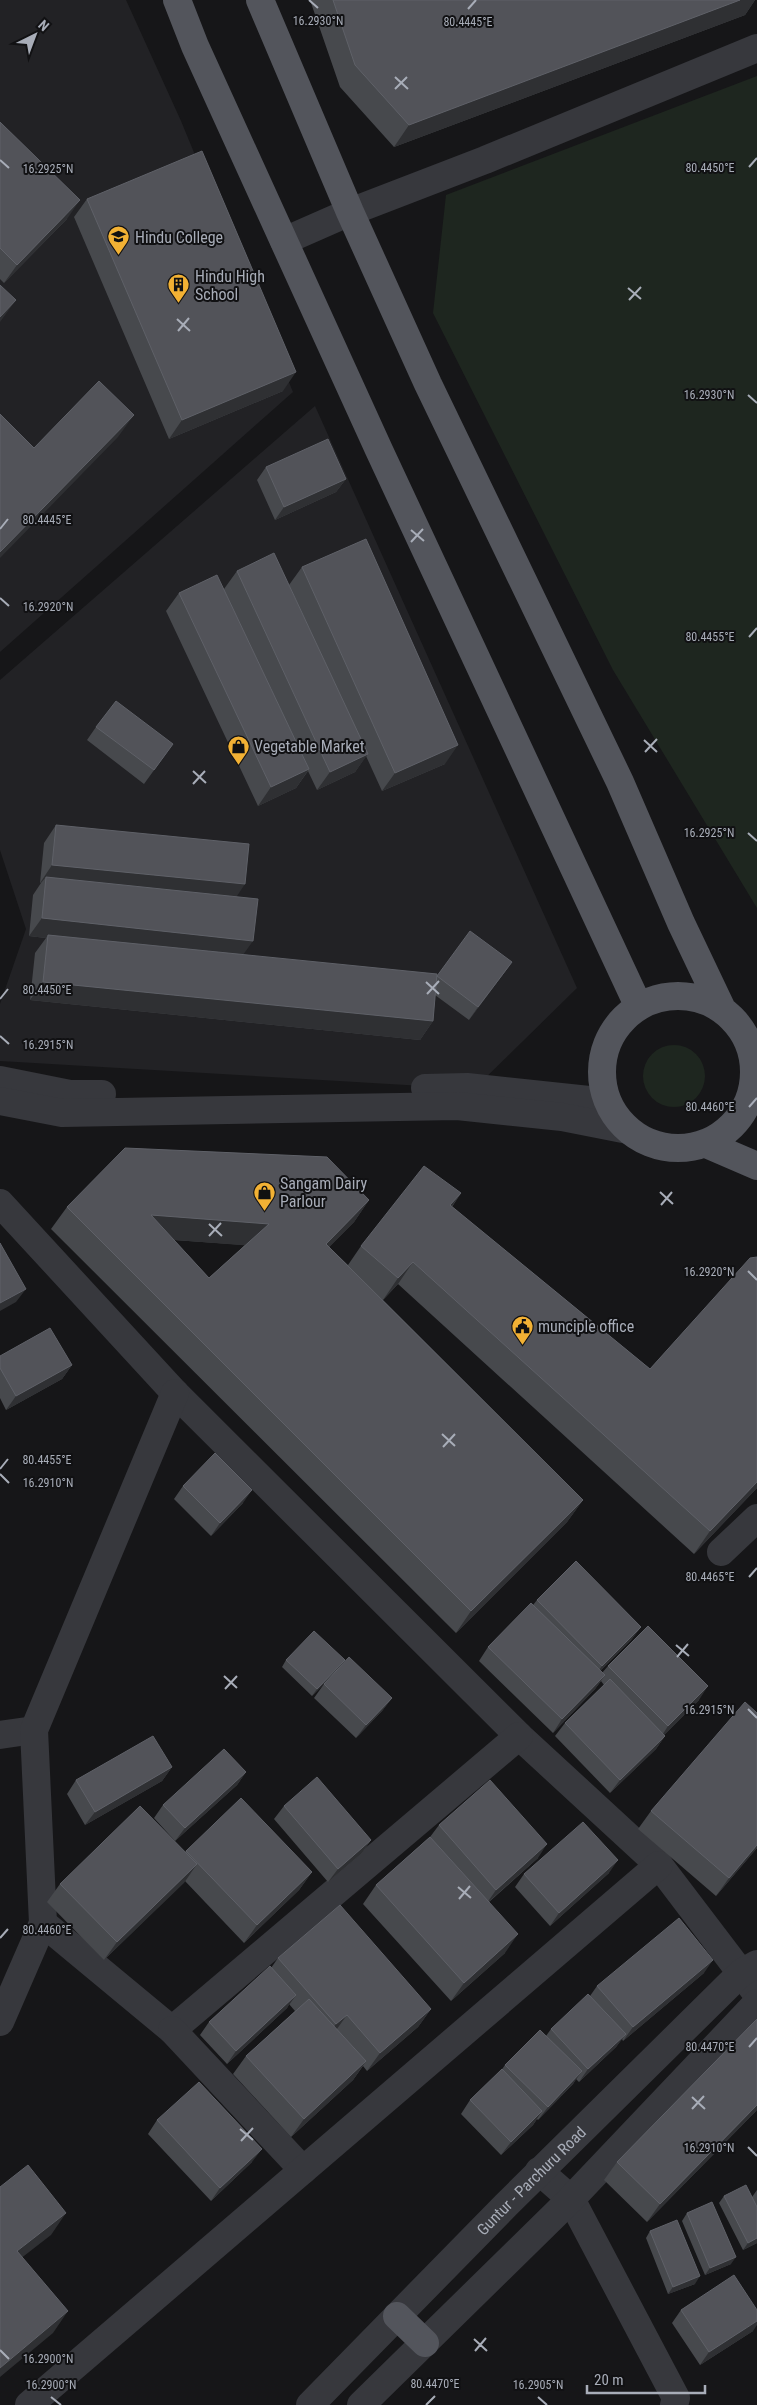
<svg xmlns="http://www.w3.org/2000/svg" width="757" height="2405" viewBox="0 0 757 2405" font-family="'Roboto Condensed',sans-serif">
<style>
.built{fill:#222225}
.green{fill:#1e261f}
.lines{fill:none;stroke-linecap:round;stroke-linejoin:round}
.minor{stroke:#37383d;stroke-width:28}
.major{stroke:#53555c;stroke-width:28}
.wall{fill:#47494d;fill-rule:evenodd}
.shaded-wall{fill:#2f3033}
.building{fill:#525359;stroke:#5f6168;fill-rule:evenodd}
.ticks{fill:none;stroke:#a8adb8;stroke-width:2}
.labels{text-anchor:middle;dominant-baseline:central;stroke-width:4;stroke-linejoin:round;paint-order:stroke}
.poi-label{font-size:16px;fill:#a8adb8;stroke:#111113;text-anchor:start}
.street-label{font-size:16px;fill:#a8adb8;stroke:#111113}
.ticks-label{font-size:12px;text-anchor:middle;fill:#a8adb8;stroke:#111113;stroke-width:4;stroke-linejoin:round;paint-order:stroke}
</style>
<rect width="100%" height="100%" fill="#161618"/>
<path class="built" d="M0,0H126L181,121L293,392L0,652Z
M315,406L577,988L474,1089L0,1061V1004L26,929L0,850V680Z"/>
<path class="green" d="M757,76V908L613,670L433,313L446,195Z
M643 1076a31 31 0 1 1 62 0a31 31 0 1 1-62 0Z"/>
<g class="lines">
<g class="minor">
<path d="M284,241L350,212L485,160L757,48"/>
<path d="M0,1080L70,1094H102"/>
<path d="M425,1088L467,1087L608,1102"/>
<path d="M0,1101L62,1113L457,1106L562,1117L628,1130"/>
<path d="M0,1203L175,1393L519,1736L659,1865L757,1994"/>
<path d="M721,1552L757,1518"/>
<path d="M0,1735L34,1730"/>
<path d="M43,1923L172,2030L519,1736"/>
<path d="M0,2022L43,1923L34,1730L175,1393"/>
<path d="M172,2030L303,2170"/>
<path d="M539,2171L571,2199L676,2398L674,2405"/>
<path d="M29,2405L659,1865"/>
<path id="s1" d="M310,2405L506,2205L741,1973L757,1964"/>
<path d="M361,2405L571,2199L757,2003"/>
</g>
<path class="major" d="M177,0L195,46L379,450L638,1005
M260,0L350,212L428,384L620,782L681,923L721,1007
M602 1072a76 76 0 1 1 152 0a76 76 0 1 1-152 0Z
M706,1144L757,1166
M397,2316L425,2343"/>
</g>
<path class="wall" d="M310,0H755L745,15L394,147L340,87Z
M0,122L67,219L4,283L0,279Z
M87,199L283,391L169,439L74,217Z
M266,467L346,479L336,492L275,520L257,480Z
M302,567L445,764L382,791L366,756L355,772L317,790L308,771L296,788L258,806L166,611L179,593L224,589L237,571L304,618L289,585Z
M96,727L173,744L144,784L87,740Z
M56,825L236,897L243,955L437,976L512,962L469,1020L435,995L433,1021L420,1040L30,1000L35,953L46,938L29,936L33,895L41,883H40L44,843Z
M461,1193L452,1207L650,1369L757,1257V1488L694,1554L398,1284L383,1300L583,1500L567,1522L456,1633L51,1229L67,1207L369,1200L354,1222L329,1247L348,1265L361,1246ZM174,1240L245,1245L209,1278Z
M0,1356L72,1365L62,1379L6,1410L0,1398Z
M183,1486L243,1503L211,1536L174,1499Z
M537,1600L641,1627L631,1640L600,1671L602,1673L608,1666L699,1700L664,1735L665,1736L656,1749L610,1793L555,1736L565,1723L604,1685L601,1681L595,1689L553,1733L479,1661L488,1647L533,1605Z
M286,1660L340,1667L312,1696L282,1667Z
M324,1684L392,1698L382,1711L356,1738L314,1698Z
M757,1713V1848L716,1896L638,1829L651,1811Z
M172,1767L162,1781L85,1825L67,1794L76,1780Z
M246,1772L237,1785L175,1841L154,1818L163,1805Z
M284,1806L371,1840L362,1853L328,1882L274,1819Z
M439,1825L538,1858L489,1902L505,1953L451,2001L363,1904L376,1885L430,1837Z
M186,1851L312,1872L299,1890L244,1943L185,1881L104,1960L47,1902L60,1884L185,1852Z
M609,1873L550,1926L515,1887L524,1874Z
M278,1958L431,2009L418,2027L367,2071L363,2066L353,2080L291,2137L233,2074L246,2056L295,2011L289,2004L287,2008L227,2064L200,2035L209,2022L271,1968Z
M704,1973L623,2041L622,2039L616,2047L579,2082L576,2079L573,2084L538,2120L537,2119L533,2125L501,2155L461,2114L470,2100L500,2072L505,2065L546,2036L551,2029L590,1996L597,1986Z
M757,2110L647,2222L604,2180L617,2162Z
M157,2120L252,2162L211,2201L148,2134Z
M757,2190V2243L743,2250L719,2203L724,2196L752,2197Z
M687,2213L731,2264L705,2275L682,2221Z
M650,2231L695,2284L668,2294L646,2238Z
M681,2310L753,2331L700,2365L672,2323Z"/>
<path class="shaded-wall" d="M740,0H755L745,15L394,147L409,125Z
M80,200L67,219L4,283L17,265Z
M16,300L0,322V323V317Z
M296,372L283,391L169,439L182,420Z
M134,415L118,437L0,558V552Z
M346,479L336,492L275,520L284,507Z
M458,745L445,764L382,791L395,773Z
M368,754L355,772L317,790L330,772Z
M309,769L296,788L258,806L271,787Z
M52,865L245,884L233,902L46,877L41,883H40Z
M42,918L253,941L240,959L48,935L46,938L29,936Z
M512,962L502,976L469,1020L478,1007Z
M43,982L433,1021L420,1040L30,1000Z
M461,1193L446,1215L450,1205Z
M369,1200L354,1222L310,1266L326,1244Z
M151,1215L269,1224L253,1246L136,1237Z
M413,1262L398,1284L383,1300L398,1278Z
M26,1289L16,1302L0,1311V1303Z
M72,1365L62,1379L6,1410L16,1396Z
M757,1482V1488L694,1554L710,1531Z
M252,1490L243,1503L211,1536L220,1523Z
M583,1500L567,1522L456,1633L471,1611Z
M641,1627L631,1640L592,1679L602,1666Z
M345,1660L340,1667L312,1696L317,1689Z
M605,1675L595,1689L553,1733L562,1719Z
M708,1686L699,1700L659,1740L668,1726Z
M392,1698L382,1711L356,1738L366,1725Z
M665,1736L656,1749L610,1793L620,1780Z
M172,1767L162,1781L85,1825L95,1812Z
M246,1772L237,1785L175,1841L185,1828Z
M371,1840L362,1853L328,1882L338,1869Z
M547,1844L538,1858L487,1903L496,1890Z
M757,1845V1848L716,1896L729,1878Z
M618,1860L609,1873L550,1926L559,1913Z
M197,1864L184,1883L104,1960L117,1942Z
M312,1872L299,1890L244,1943L257,1925Z
M518,1934L505,1953L451,2001L464,1983Z
M713,1960L704,1973L623,2041L633,2027Z
M296,1995L287,2008L227,2064L236,2051Z
M431,2009L418,2027L367,2071L380,2053Z
M347,2015L334,2033L323,2042L336,2024Z
M626,2034L616,2047L579,2082L588,2069Z
M366,2061L353,2080L291,2137L304,2119Z
M582,2071L573,2084L538,2120L548,2107Z
M757,2105V2110L647,2222L660,2204Z
M542,2111L533,2125L501,2155L511,2142Z
M262,2149L252,2162L211,2201L220,2188Z
M66,2213L51,2235L2,2273L17,2251Z
M757,2238V2243L743,2250L748,2243Z
M736,2257L731,2264L705,2275L710,2268Z
M700,2276L695,2284L668,2294L673,2287Z
M68,2311L53,2333L0,2377V2368Z
M757,2321V2325L753,2331L700,2365L709,2352Z"/>
<path class="building" d="M333,0H740L409,125L355,65Z
M0,122L80,200L17,265L0,248Z
M202,151L296,372L182,420L87,199Z
M0,285L16,300L0,317Z
M99,381L134,415L0,552V414L34,448Z
M328,439L346,479L284,507L266,467Z
M366,539L458,745L395,773L302,567Z
M274,553L368,754L330,772L237,571Z
M217,575L309,769L271,787L179,593Z
M116,701L173,744L154,770L96,727Z
M56,825L249,844L245,884L52,865Z
M46,877L258,899L253,941L42,918Z
M470,931L512,962L478,1007L437,976Z
M48,935L437,974L433,1021L43,982Z
M125,1148L327,1157L369,1200L326,1244L583,1500L471,1611L67,1207ZM151,1215L269,1224L209,1278Z
M424,1166L461,1193L450,1205L650,1369L750,1258L757,1257V1482L710,1531L413,1262L398,1278L361,1246Z
M0,1243L26,1289L0,1303Z
M50,1328L72,1365L16,1396L0,1368V1356Z
M215,1453L252,1490L220,1523L183,1486Z
M576,1561L641,1627L602,1666L537,1600Z
M531,1603L605,1675L562,1719L488,1647Z
M648,1626L708,1686L668,1726L608,1666Z
M314,1631L345,1660L317,1689L286,1660Z
M349,1657L392,1698L366,1725L324,1684Z
M610,1679L665,1736L620,1780L565,1723Z
M745,1702L757,1713V1845L729,1878L651,1811Z
M153,1736L172,1767L95,1812L76,1780Z
M224,1749L246,1772L185,1828L163,1805Z
M317,1777L371,1840L338,1869L284,1806Z
M490,1780L547,1844L496,1890L439,1825Z
M241,1798L312,1872L257,1925L186,1851Z
M140,1806L197,1864L117,1942L60,1884Z
M583,1822L618,1860L559,1913L524,1874Z
M430,1837L518,1934L464,1983L376,1885Z
M340,1905L431,2009L380,2053L347,2015L336,2024L278,1958Z
M679,1918L713,1960L633,2027L597,1986Z
M270,1966L296,1995L236,2051L209,2022Z
M588,1994L626,2034L588,2069L551,2029Z
M309,1999L366,2061L304,2119L246,2056Z
M757,2019V2105L660,2204L617,2162Z
M540,2030L582,2071L548,2107L505,2065Z
M502,2069L542,2111L511,2142L470,2100Z
M199,2082L262,2149L220,2188L157,2120Z
M28,2165L66,2213L17,2251L68,2311L0,2368V2187Z
M746,2185L757,2207V2238L748,2243L724,2196Z
M712,2202L736,2257L710,2268L687,2213Z
M677,2220L700,2276L673,2287L650,2231Z
M734,2275L757,2310V2321L709,2352L681,2310Z"/>
<path class="ticks" d="M309,0L318,8M468,9L476,0M395,77L408,89M395,89L407,77M0,160L9,168M749,167L757,158M628,288L641,299M629,300L641,287M177,319L190,331M178,331L189,318M748,395L757,403M0,529L8,519M411,530L424,541M411,542L423,529M0,598L9,606M749,637L757,628M644,740L657,752M645,752L657,739M193,771L206,783M193,784L205,771M748,833L757,841M426,982L439,994M427,994L439,981M0,999L8,989M0,1036L9,1044M749,1107L757,1098M660,1192L673,1204M661,1205L672,1192M209,1224L222,1236M209,1236L221,1223M748,1271L757,1280M442,1434L455,1446M443,1447L455,1434M0,1469L8,1459M0,1474L9,1483M749,1577L757,1568M676,1645L689,1656M677,1657L688,1644M224,1676L237,1688M225,1689L237,1676M748,1709L757,1718M458,1887L471,1898M459,1899L470,1886M0,1938L8,1929M749,2047L757,2038M692,2097L705,2109M692,2109L704,2096M240,2129L253,2140M241,2141L253,2128M748,2147L757,2156M474,2339L487,2351M0,2350L9,2359M475,2351L486,2338M51,2397L61,2405M538,2397L547,2405M426,2405L435,2396"/>
<defs>
<symbol id="university-pin" viewBox="-11 -11 22 30"><path d="M0 17L-7.5 6A9.5 9.5 0 1 1 7.5 6Z" fill="#f2b134" stroke="#111113"/><path d="M0-5L7-2L0 1L-7-2ZM-4 1L0 2.5L4 1V4Q0 6-4 4Z" fill="#111"/></symbol>
<symbol id="building-pin" viewBox="-11 -11 22 30"><path d="M0 17L-7.5 6A9.5 9.5 0 1 1 7.5 6Z" fill="#f2b134" stroke="#111113"/><path d="M-4-6H4V6H1V3H-1V6H-4ZM-2.5-4.3h1.7v1.8h-1.7ZM.8-4.3h1.7v1.8H.8ZM-2.5-1h1.7V.8h-1.7ZM.8-1h1.7V.8H.8Z" fill="#111"/></symbol>
<symbol id="shop-pin" viewBox="-11 -11 22 30"><path d="M0 17L-7.5 6A9.5 9.5 0 1 1 7.5 6Z" fill="#f2b134" stroke="#111113"/><path d="M-5-2.5h2.3a2.7 3.5 0 0 1 5.4 0H5L5.5 6h-11ZM-1.5-2.5h3a1.5 2.3 0 0 0-3 0Z" fill="#111"/></symbol>
<symbol id="civic-pin" viewBox="-11 -11 22 30"><path d="M0 17L-7.5 6A9.5 9.5 0 1 1 7.5 6Z" fill="#f2b134" stroke="#111113"/><path d="M-.6-6.5H3V-4.5H.6V-3L4-1V1h2V6H-6V1h2V-1L-.6-3ZM-1.2 2.5V6h2.4V2.5Z" fill="#111"/></symbol>
</defs>
<g fill-rule="evenodd">
<use href="#university-pin" x="106" y="224" width="25" height="34"/>
<use href="#building-pin" x="166" y="272" width="25" height="34"/>
<use href="#shop-pin" x="226" y="734" width="25" height="34"/>
<use href="#shop-pin" x="252" y="1180" width="25" height="34"/>
<use href="#civic-pin" x="510" y="1314" width="25" height="34"/>
</g>
<g class="labels">
<g class="poi-label">
<text x="135" y="237">Hindu College</text>
<text x="195" y="276">Hindu High<tspan x="195" dy="18">School</tspan></text>
<text x="254" y="746">Vegetable Market</text>
<text x="280" y="1183">Sangam Dairy<tspan x="280" dy="18">Parlour</tspan></text>
<text x="538" y="1326">munciple office</text>
</g>
<g class="street-label">
<text stroke="none"><textPath href="#s1" startOffset="315">Guntur - Parchuru Road</textPath></text>
</g>
</g>
<g class="ticks-label">
<text x="318" y="25">16.2930°N</text>
<text x="468" y="26">80.4445°E</text>
<text x="710" y="172">80.4450°E</text>
<text x="48" y="173">16.2925°N</text>
<text x="709" y="399">16.2930°N</text>
<text x="47" y="524">80.4445°E</text>
<text x="48" y="611">16.2920°N</text>
<text x="710" y="641">80.4455°E</text>
<text x="709" y="837">16.2925°N</text>
<text x="47" y="994">80.4450°E</text>
<text x="48" y="1049">16.2915°N</text>
<text x="710" y="1111">80.4460°E</text>
<text x="709" y="1276">16.2920°N</text>
<text x="47" y="1464">80.4455°E</text>
<text x="48" y="1487">16.2910°N</text>
<text x="710" y="1581">80.4465°E</text>
<text x="709" y="1714">16.2915°N</text>
<text x="47" y="1934">80.4460°E</text>
<text x="710" y="2051">80.4470°E</text>
<text x="709" y="2152">16.2910°N</text>
<text x="48" y="2363">16.2900°N</text>
<text x="435" y="2388">80.4470°E</text>
<text x="51" y="2389">16.2900°N</text>
<text x="538" y="2389">16.2905°N</text>
</g>
<g transform="translate(35 35) rotate(42)" stroke="#111113" stroke-width="4" paint-order="stroke">
<path d="M0-4L9 19L0 12L-9 19Z" fill="#a8adb8"/>
<text y="-8" font-size="14" font-weight="bold" text-anchor="middle" fill="#a8adb8">N</text>
</g>
<path d="M587 2385v8h118v-8" fill="none" stroke="#a8adb8" stroke-width="2.5"/>
<text x="594" y="2385" font-size="15" fill="#a8adb8" stroke="#111113" stroke-width="4" paint-order="stroke">20 m</text>
</svg>
